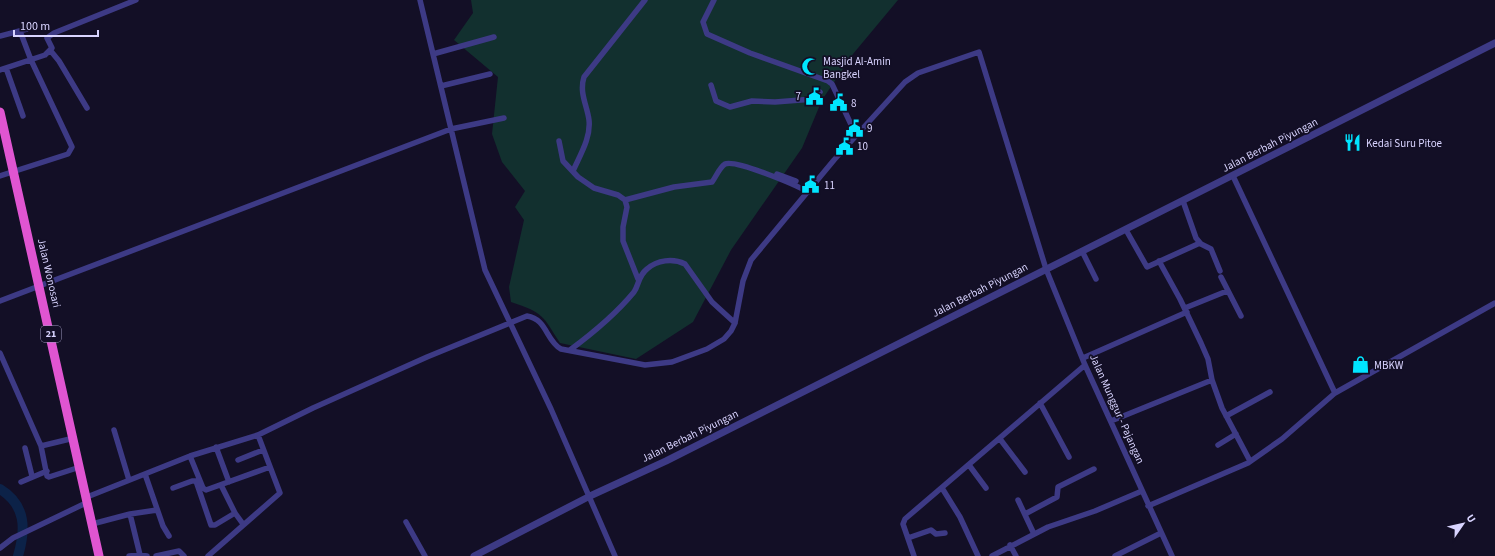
<svg xmlns="http://www.w3.org/2000/svg" width="1495" height="556" viewBox="0 0 1495 556" font-family="'Source Sans 3',sans-serif">
<style>
.green{fill:#12302f}
.lines{fill:none;stroke-linecap:round;stroke-linejoin:round}
.river{stroke:#0c2248;stroke-width:10}
.minor{stroke:#3d3a85;stroke-width:5.5}
.tertiary{stroke:#3d3a85;stroke-width:7}
.trunk{stroke:#e055d1;stroke-width:9}
.labels{text-anchor:middle;dominant-baseline:central;stroke-width:3.5;stroke-linejoin:round;paint-order:stroke}
.shield{fill:#130f26;stroke:#9e99be;stroke-width:1}
.shield-label{font-size:10px;font-weight:bold;fill:#d9d4ff}
.poi-label{font-size:11px;fill:#d9d4ff;stroke:#130f26;text-anchor:start}
.street-label{font-size:11px;fill:#d9d4ff;stroke:#130f26}
</style>
<rect width="100%" height="100%" fill="#130f26"/>
<path class="green" d="M471,0H898L853,54L822,100L802,148L731,250L693,322L636,359L560,343C542,315 544,313 511,302L509,287L524,220L515,207L525,191L502,162L492,134L498,77L454,40L473,13Z"/>
<g class="lines">
<path class="river" d="M0,489C26,505 26,529 18,556"/>
<path class="minor" d="M420,0L485,270L551,409L615,556
M714,0L703,22L707,34L750,53L828,81L832,84L856,135
M0,36L27,29
M50,50L59,61L87,108
M433,54L494,37
M6,68L23,116
M0,70L45,55L52,48L47,38L54,33L136,0
M711,85L716,101L730,107L752,101L775,102L814,99L820,92
M441,86L490,74
M559,141L563,161L578,177L594,188L618,195L625,200L627,207L623,227V241L638,279
M573,171C580,155 591,138 589,120C587,105 579,93 584,77L645,0
M777,174L796,181
M0,176L68,154L72,147L31,60L20,31
M1233,176L1335,393
M625,200L674,187L712,182C716,177 719,168 725,164C735,159 796,185 808,192
M1183,201L1196,238L1201,244L1211,249L1220,271
M1126,230L1147,267L1200,243
M1082,251L1096,279
M1159,261L1180,299L1201,343L1208,359L1212,380L1222,408L1250,461
M1221,277L1241,316
M0,301L451,129L504,118
M1185,308L1227,291
M570,350C593,333 615,315 634,292C639,285 638,276 647,269C657,260 673,258 685,264L712,302L735,323
M0,353L41,446L47,476L49,477L80,467
M1083,358L1187,312
M1040,403L1069,457
M1226,416L1270,392
M1111,421L1212,380
M114,430L129,480
M1000,439L1025,472
M1218,445L1236,434
M41,446L74,438
M216,447L229,482
M25,448L32,476
M190,456L203,488L206,490L270,467
M238,460L263,450
M969,465L986,488
M145,474L163,526L169,536
M21,482L47,471
M221,485L235,513L243,524
M173,488L192,481H196L211,525H215L235,513
M942,488L960,517L978,556
M87,497L190,456L258,435L313,408L427,357L527,316C547,319 546,341 561,349L645,365L672,362L707,349L724,339L731,331L735,323L743,281L751,260L834,160L905,82L918,73L979,52L1046,269L1085,365L1172,556
M1018,500L1034,534
M1148,506L1248,463L1282,439L1335,393L1495,303
M130,514L140,555
M1025,514L1057,497L1058,487L1094,469
M406,522L425,556
M92,524L130,514L157,510
M908,538L931,530L936,534L945,533
M1010,545L1016,556
M0,548L13,538L88,502
M129,556L140,555L147,556
M156,556L179,551L184,556
M208,556L280,493L258,435
M914,556L903,524L905,519L1085,365
M992,556L1048,527L1095,511L1142,491
M1115,556L1161,533"/>
<path class="tertiary" d="M474,556L590,496L666,461L1495,43"/>
<path class="trunk" d="M0,112L99,556"/>
</g>
<defs>
<symbol id="mosque-bare" viewBox="-9 -9 18 18"><path d="M3.5-4.9A6 6 0 1 0 3.5 4.9A5 5 0 1 1 3.5-4.9Z" fill="#00e5ff" stroke="#130f26" stroke-width="2.5" paint-order="stroke"/></symbol>
<symbol id="civic-bare" viewBox="-9 -9 18 18"><path d="M-.6-6.5H3V-4.5H.6V-3L4-1V1h2V6H-6V1h2V-1L-.6-3ZM-1.2 2.5V6h2.4V2.5Z" fill="#00e5ff" stroke="#130f26" stroke-width="2.5" paint-order="stroke"/></symbol>
<symbol id="restaurant-bare" viewBox="-9 -9 18 18"><path d="M-5-6h1v4h1v-4h1v4h1v-4h1v5L-1.5 .5V6h-2V.5L-5-1ZM5-6V6H3V1.5H1.5Q1.5-4 5-6Z" fill="#00e5ff" stroke="#130f26" stroke-width="2.5" paint-order="stroke"/></symbol>
<symbol id="shop-bare" viewBox="-9 -9 18 18"><path d="M-5-2.5h2.3a2.7 3.5 0 0 1 5.4 0H5L5.5 6h-11ZM-1.5-2.5h3a1.5 2.3 0 0 0-3 0Z" fill="#00e5ff" stroke="#130f26" stroke-width="2.5" paint-order="stroke"/></symbol>
</defs>
<g fill-rule="evenodd">
<use href="#mosque-bare" x="798" y="54" width="25" height="25"/>
<use href="#civic-bare" x="802" y="84" width="25" height="25"/>
<use href="#civic-bare" x="826" y="90" width="25" height="25"/>
<use href="#civic-bare" x="842" y="116" width="25" height="25"/>
<use href="#restaurant-bare" x="1340" y="130" width="25" height="25"/>
<use href="#civic-bare" x="832" y="134" width="25" height="25"/>
<use href="#civic-bare" x="798" y="172" width="25" height="25"/>
<use href="#shop-bare" x="1348" y="352" width="25" height="25"/>
</g>
<g class="labels">
<rect class="shield" x="41" y="326" width="20" height="16" rx="3"/>
<g class="shield-label">
<text x="51" y="334">21</text>
</g>
<g class="poi-label">
<text x="823" y="61">Masjid Al-Amin<tspan x="823" dy="13">Bangkel</tspan></text>
<text x="801" y="96" text-anchor="end">7</text>
<text x="851" y="103">8</text>
<text x="867" y="128">9</text>
<text x="1366" y="143">Kedai Suru Pitoe</text>
<text x="857" y="146">10</text>
<text x="824" y="185">11</text>
<text x="1374" y="365">MBKW</text>
</g>
<g class="street-label">
<text transform="translate(1270 145) rotate(-27)">Jalan Berbah Piyungan</text>
<text transform="translate(49 273) rotate(77)">Jalan Wonosari</text>
<text transform="translate(980 290) rotate(-27)">Jalan Berbah Piyungan</text>
<text transform="translate(1117 409) rotate(66)">Jalan Munggur - Pajangan</text>
<text transform="translate(690 436) rotate(-26)">Jalan Berbah Piyungan</text>
</g>
</g>
<g transform="translate(1463 524) rotate(56)" stroke="#130f26" stroke-width="3" paint-order="stroke">
<path d="M0-3L7 15L0 10L-7 15Z" fill="#d9d4ff"/>
<text y="-6" font-size="11" font-weight="bold" text-anchor="middle" fill="#d9d4ff">U</text>
</g>
<path d="M14 30v6h84v-6" fill="none" stroke="#d9d4ff" stroke-width="2"/>
<text x="20" y="30" font-size="12" fill="#d9d4ff" stroke="#130f26" stroke-width="3" paint-order="stroke">100 m</text>
</svg>
